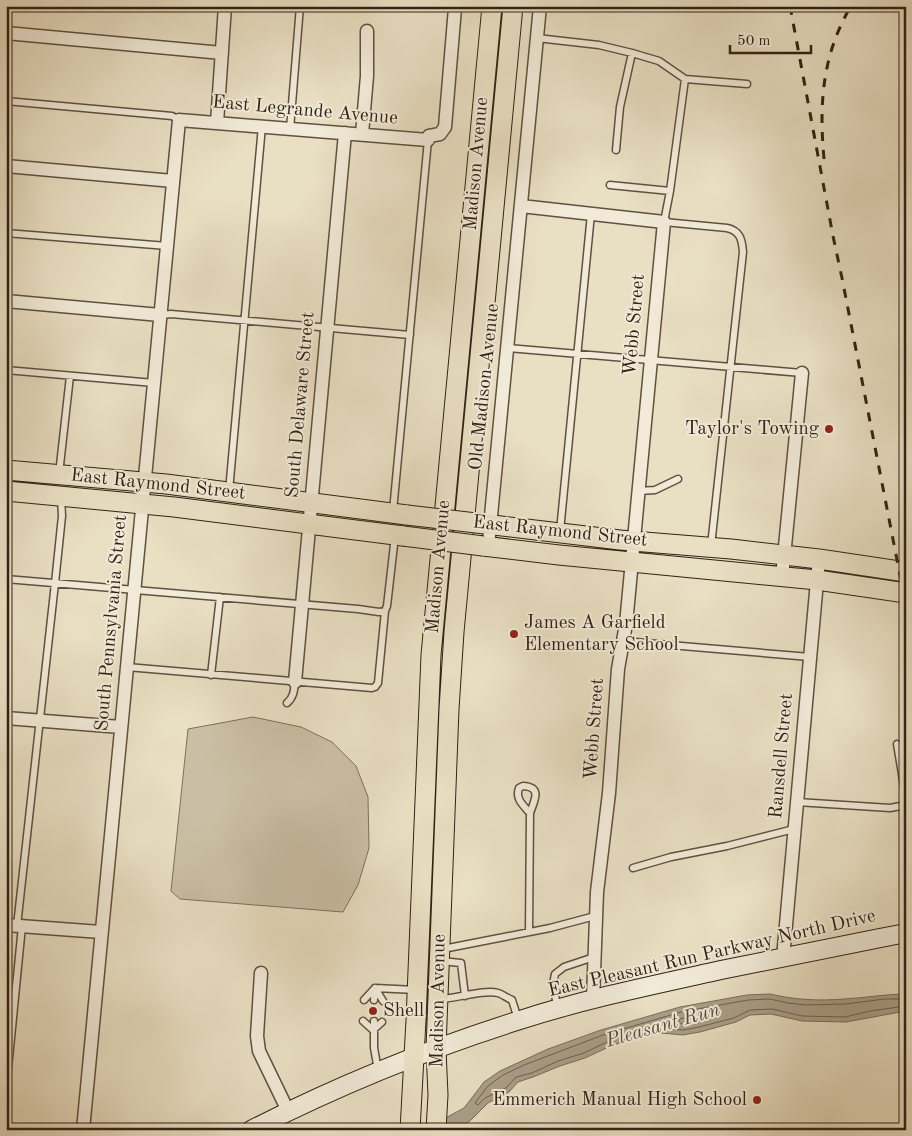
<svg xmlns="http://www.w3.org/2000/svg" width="912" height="1136" viewBox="0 0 912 1136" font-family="'Old Standard TT',serif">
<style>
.green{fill:#cabfa5;stroke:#7e705c}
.water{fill:#aa9f88;stroke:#7a6d5a}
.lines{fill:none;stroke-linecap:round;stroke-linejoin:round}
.shore{stroke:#6e604e;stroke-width:1}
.lane-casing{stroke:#5f5140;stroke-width:9}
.street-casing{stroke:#5f5140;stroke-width:15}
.secondary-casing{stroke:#312214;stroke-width:20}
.primary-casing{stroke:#312214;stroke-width:21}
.lane{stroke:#f1ead8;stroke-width:6}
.street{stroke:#f1ead8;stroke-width:12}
.secondary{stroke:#f1ead8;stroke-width:18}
.primary{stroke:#e9dfc3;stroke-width:19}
.rail{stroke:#312214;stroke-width:3;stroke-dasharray:9 9;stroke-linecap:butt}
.primary-bridge-casing{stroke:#312214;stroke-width:21;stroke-linecap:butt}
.primary-bridge{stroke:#e9dfc3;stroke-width:19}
.poi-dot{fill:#8f2418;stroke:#f1ead8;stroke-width:2}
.labels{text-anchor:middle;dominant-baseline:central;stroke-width:4;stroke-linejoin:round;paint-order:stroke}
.street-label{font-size:19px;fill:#312214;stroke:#f1ead8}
.poi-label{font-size:19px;fill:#312214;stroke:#f1ead8;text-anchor:end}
.water-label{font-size:20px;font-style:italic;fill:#5b4e3d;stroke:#f1ead8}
</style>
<rect width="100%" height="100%" fill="#e9dfc3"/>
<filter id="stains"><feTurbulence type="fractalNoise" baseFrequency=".004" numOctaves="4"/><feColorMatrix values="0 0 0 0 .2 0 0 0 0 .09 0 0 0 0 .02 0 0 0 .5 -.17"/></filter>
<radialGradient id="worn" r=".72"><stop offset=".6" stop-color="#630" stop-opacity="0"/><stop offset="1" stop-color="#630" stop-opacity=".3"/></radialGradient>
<path class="green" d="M253,717L301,727L332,742L356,766L368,797L369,848L358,885L343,912L180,899L171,891L188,729Z"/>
<path class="water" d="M770,994C795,1000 819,1001 844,999C865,998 885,994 906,994V1011L846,1022L802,1021L771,1014L750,1015L736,1022L700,1032L683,1035L661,1033L644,1036L613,1045L585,1058L560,1066L533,1077L518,1082L509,1092L488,1103L471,1120L456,1130H423L464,1108L484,1082L500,1071L548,1049L601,1030L680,1007L747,995Z"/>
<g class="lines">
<path class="shore" d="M906,999H885L845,1004L806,1005L788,1003L770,999L748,1000L681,1012L603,1035L524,1065L503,1075L488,1086L475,1103L478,1105L485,1098L506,1088L516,1077L532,1073L558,1061L584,1053L611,1040L643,1032L661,1028L683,1030L699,1027L734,1018L750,1010L772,1009L802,1016L845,1017L870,1011L906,1006
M703,1015L705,1017L704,1020L683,1024L678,1022L680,1019Z"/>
<defs>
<path id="lane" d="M537,38L599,45L632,53L659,61L685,79L747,84
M6,101L172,116L179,120
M290,129L300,6
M616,150L620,107L632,53
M610,185L670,191L685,79
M670,191L664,222L727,228C740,231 742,239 743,252L711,546
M6,233L167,246
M160,315L171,314L410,335
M507,348L802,373
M6,370L154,383
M59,474L70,376
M229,491L262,126
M639,491L655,490L678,479
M393,511L428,140
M560,531L591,214
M6,579L358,609L379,612L385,611
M623,641L810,657
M127,667L372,688L375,687L378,683L385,611L387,606L395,536
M211,675L220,597
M287,703C294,697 294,690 295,682
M897,744L906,798
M523,786C543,787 534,801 530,813C523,805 515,799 519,788Z
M797,802L890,808L906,805
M633,868L671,857L727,846L794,829
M17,926L55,583L62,516L61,497
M529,932L530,813
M443,949L550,928L595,916
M441,961L461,963L465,996
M439,999C455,999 484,989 498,993C502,994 507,998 512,1000L518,1019
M364,1000L375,988L383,1001
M374,1000L375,988L416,990
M557,1006L553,984L555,974L564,967L594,957
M363,1021L373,1030L382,1022
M374,1021V1048L378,1070
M6,1089L22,926"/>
<path id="street" d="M6,33L222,53
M217,123L225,6
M362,134L367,76V31
M429,136L440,134L445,127L455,8
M6,166L173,181
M521,206L664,222L626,624L618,669L609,793L597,892L593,999
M6,301L160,315
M488,547L540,6
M782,577L802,373
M295,682L345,133
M6,718L121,727
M6,925L101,932
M783,958L819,559
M261,973L257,1036L259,1051L288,1111
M83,1130L179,120L428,140"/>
<path id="secondary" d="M251,1130C337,1086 428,1049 520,1020C585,999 653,985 721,970C782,958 844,945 906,933"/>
<path id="primary" d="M6,470L166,484L407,515
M6,491L174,507L403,536
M485,524L620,540L731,549L819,559L906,572
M483,546L559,555L817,580L906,593
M410,1130L416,1020L431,655L492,6
M436,1130L438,1095L436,1049L449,709L454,632L513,6"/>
</defs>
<use href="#lane" class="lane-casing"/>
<use href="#street" class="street-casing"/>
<use href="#secondary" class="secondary-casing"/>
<use href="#primary" class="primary-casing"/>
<use href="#lane" class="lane"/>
<use href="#street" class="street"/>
<use href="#secondary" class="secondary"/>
<use href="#primary" class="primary"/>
<path class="rail" d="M790,6L833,236L842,278L906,606
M824,159C819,104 822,55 851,6"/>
<defs>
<path id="primary-bridge" d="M407,515L485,524
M403,536L483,546"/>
</defs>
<use href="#primary-bridge" class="primary-bridge-casing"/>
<use href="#primary-bridge" class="primary-bridge"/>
</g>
<g class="poi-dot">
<circle cx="829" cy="429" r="5"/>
<circle cx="514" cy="634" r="5"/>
<circle cx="373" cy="1011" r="5"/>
<circle cx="757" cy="1100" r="5"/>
</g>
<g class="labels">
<g class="street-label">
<text transform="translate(305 111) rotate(5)">East Legrande Avenue</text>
<text transform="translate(477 164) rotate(-85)">Madison Avenue</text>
<text transform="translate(635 325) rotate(-85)">Webb Street</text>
<text transform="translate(485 387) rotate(-84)">Old Madison Avenue</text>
<text transform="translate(301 405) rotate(-85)">South Delaware Street</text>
<text transform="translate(158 485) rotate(6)">East Raymond Street</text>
<text transform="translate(560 532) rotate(6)">East Raymond Street</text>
<text transform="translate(439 567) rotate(-85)">Madison Avenue</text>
<text transform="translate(112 623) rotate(-85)">South Pennsylvania Street</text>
<text transform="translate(595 729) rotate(-86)">Webb Street</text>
<text transform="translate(782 756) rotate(-85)">Ransdell Street</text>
<text transform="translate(712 954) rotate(-13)">East Pleasant Run Parkway North Drive</text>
<text transform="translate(439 1001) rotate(-89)">Madison Avenue</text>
</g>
<g class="poi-label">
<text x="819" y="429">Taylor's Towing</text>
<text x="524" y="623" text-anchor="start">James A Garfield<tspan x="524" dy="22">Elementary School</tspan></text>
<text x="383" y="1011" text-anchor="start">Shell</text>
<text x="747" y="1100">Emmerich Manual High School</text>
</g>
<g class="water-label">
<text transform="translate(663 1026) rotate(-16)">Pleasant Run</text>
</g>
</g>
<rect width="912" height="1136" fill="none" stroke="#e9dfc3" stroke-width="25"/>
<rect x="8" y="8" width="897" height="1121" fill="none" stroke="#312214" stroke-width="2.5"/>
<rect x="12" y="12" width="887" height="1111" fill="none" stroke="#312214"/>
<path d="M730 45v8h81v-8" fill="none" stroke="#312214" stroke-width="2.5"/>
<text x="737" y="45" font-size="15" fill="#312214" stroke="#f1ead8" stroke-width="4" paint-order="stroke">50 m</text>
<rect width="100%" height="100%" filter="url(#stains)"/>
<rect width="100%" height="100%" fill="url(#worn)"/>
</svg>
